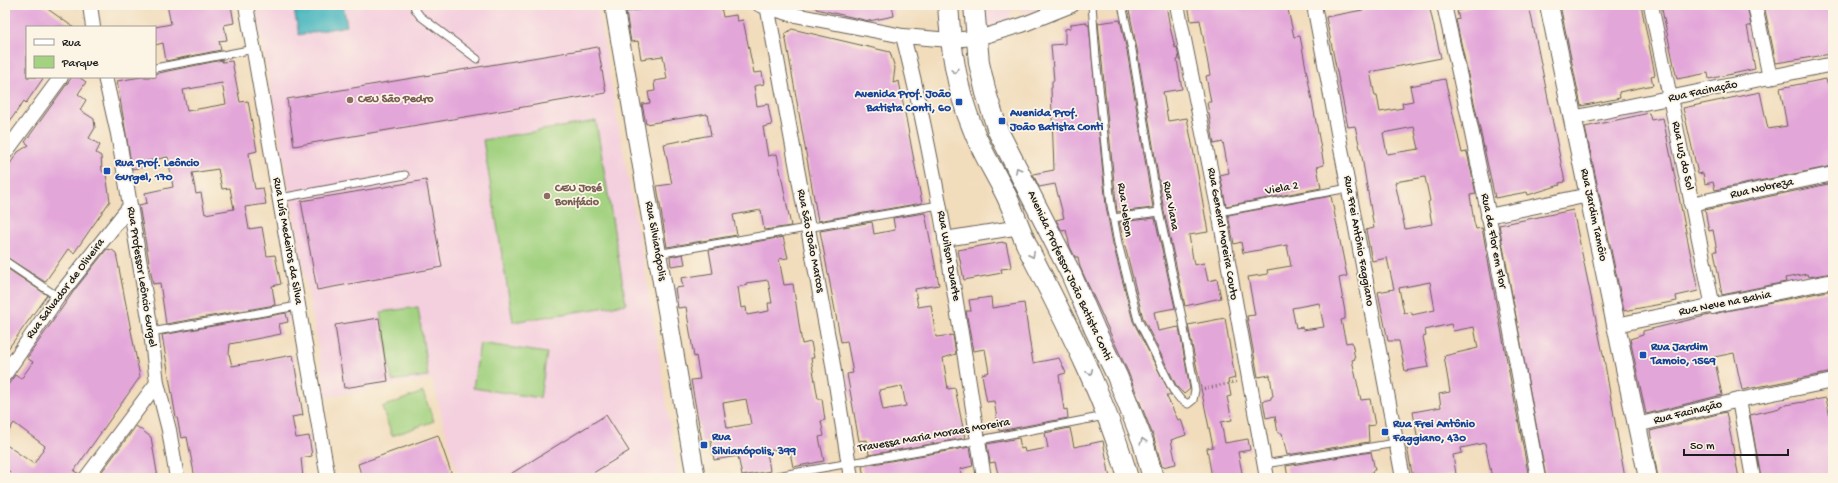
<svg xmlns="http://www.w3.org/2000/svg" width="1838" height="483" viewBox="0 0 1838 483" font-family="'Gochi Hand',sans-serif">
<style>
.built{fill:#f4cfde}
.green{fill:#a3d281;stroke:#60774e}
.water{fill:#47b6bf;stroke:#32696e}
.building{fill:#e3a6d9;fill-rule:evenodd}
.lines{fill:none;stroke-linecap:round;stroke-linejoin:round}
.service-casing{stroke:#675f54;stroke-width:9}
.minor-casing{stroke:#675f54;stroke-width:16}
.tertiary-casing{stroke:#675f54;stroke-width:20}
.secondary-casing{stroke:#675f54;stroke-width:22}
.path{stroke:#675f54;stroke-width:2.5;stroke-dasharray:1 3;stroke-linecap:butt}
.service{stroke:#fff;stroke-width:7}
.minor{stroke:#fff;stroke-width:14}
.tertiary{stroke:#fff;stroke-width:18}
.secondary{stroke:#fff;stroke-width:20}
.oneway{stroke:#999}
.education-dot{fill:#8d6e63;stroke:#fcf5e5;stroke-width:1.5}
.transit-dot{fill:#1a4fb4;stroke:#fcf5e5;stroke-width:1.5}
.labels{text-anchor:middle;dominant-baseline:central;stroke-width:3.5;stroke-linejoin:round;paint-order:stroke}
.street-label{font-size:12px;fill:#1c1c1c;stroke:#fcf5e5}
.transit-label{font-size:12px;font-weight:bold;fill:#164399;stroke:#fcf5e5;text-anchor:start}
.education-label{font-size:12px;font-weight:bold;fill:#785e54;stroke:#fcf5e5;text-anchor:start}
</style>
<rect width="100%" height="100%" fill="#fcf5e5"/>
<filter id="ink" filterUnits="userSpaceOnUse"><feTurbulence type="fractalNoise" baseFrequency=".025" numOctaves="2"/><feDisplacementMap in="SourceGraphic" scale="8" xChannelSelector="R" yChannelSelector="G"/><feConvolveMatrix kernelMatrix="1 2 1 2 8 2 1 2 1" color-interpolation-filters="sRGB"/></filter>
<filter id="wash" filterUnits="userSpaceOnUse"><feTurbulence type="fractalNoise" baseFrequency=".012" numOctaves="4" result="noise"/><feDisplacementMap in="SourceGraphic" scale="16" xChannelSelector="R" yChannelSelector="G"/><feGaussianBlur stdDeviation="0.9" result="paint"/><feColorMatrix in="noise" values="0 0 0 0 0 0 0 0 0 0 0 0 0 0 0 0 0 1.4 0 .05"/><feComposite in="paint" operator="in"/></filter>
<g filter="url(#wash)">
<rect width="100%" height="100%" fill="#f1dcbb"/>
<path class="built" d="M256,5H597L655,328L678,478H458L432,379L327,397Z
M985,5H1048L1027,13L1014,7L1007,21L986,27Z"/>
<path class="green" d="M596,121L626,304L513,322L483,140Z
M418,307L428,376L392,381L381,312Z
M480,343L547,353L540,398L473,388Z
M423,392L434,421L392,436L382,407Z"/>
<path class="water" d="M293,5H343L347,26L299,35Z"/>
<g id="blocks">
<path class="building" d="M5,5H42L73,27H27V77H44L26,103L24,101L5,128Z
M167,5H231L234,23L224,25L227,40L219,41L221,50L166,61L163,43L155,45V27L171,24Z
M643,5H710L721,7L723,17L736,15L737,21L743,20L754,73L762,72L764,84L754,86L757,106L768,104L770,115L772,125L763,127L768,156L777,154L791,226L764,230L761,210L733,215L737,235L667,247L657,186L672,184L664,144L711,135L707,114L646,124L642,104L650,103L648,92L655,91L654,81L667,79L663,56L641,59L638,41L631,42L626,12L644,9Z
M816,5H892L894,16L869,21L816,9Z
M1128,5H1166L1170,27L1175,48L1177,47L1179,59L1177,60L1182,89L1163,92L1168,121L1187,118L1198,175L1208,232L1189,235L1194,265L1204,263L1208,281L1217,279L1221,298L1185,306L1164,211L1137,49Z
M1188,5H1287L1294,37L1300,36L1324,165L1317,167L1321,188L1226,206L1220,175L1229,173L1227,163L1223,142L1214,144L1207,102H1211L1206,76L1210,75L1200,20L1191,21Z
M1378,5H1429L1441,58L1370,72L1375,96H1377L1380,112L1403,108L1402,103L1413,101L1410,86L1445,79L1462,153L1467,152L1476,194L1470,195L1474,222L1476,229L1482,228L1529,478H1492L1485,443L1461,448L1462,453L1453,455L1456,474L1432,478H1413L1406,442L1418,441L1413,412L1441,407L1439,394L1450,392L1444,356L1478,348L1474,327L1453,331L1451,324L1425,330L1426,336L1423,337L1429,367L1405,371L1399,341H1388L1378,292L1394,289L1387,258L1372,261L1366,230L1374,228L1362,157L1355,126L1348,127L1326,17L1378,7ZM1414,127L1419,149L1387,154L1383,133ZM1425,177L1430,201L1428,202L1432,224L1405,229L1395,182ZM1430,282L1435,310L1412,315V312L1404,313L1399,288Z
M1472,5H1529L1565,182L1559,183L1560,185L1528,195L1527,192L1495,198L1456,20L1459,19L1457,11L1472,7Z
M1560,5H1641L1655,75L1651,76L1653,85L1619,92L1620,98L1581,106Z
M1661,5H1747L1751,26H1747L1755,69L1709,79L1708,73L1677,79Z
M1764,5H1833V50L1830,51L1831,54L1776,63Z
M1120,20L1127,51L1153,208L1117,212L1098,23Z
M1086,22L1087,25H1089L1106,206L1113,244L1133,321L1171,395H1166L1178,420L1181,419L1186,435L1171,440L1176,464L1162,467L1154,438L1128,372L1080,267L1078,257H1075L1070,247L1066,230L1062,231L1056,220L1064,218L1055,184L1039,187L1033,174L1054,170L1051,88H1052V81H1054L1051,45L1065,44V29L1071,28V24Z
M792,29L890,52L895,68L893,83L899,81L922,203L818,221L785,34Z
M598,47L606,93L294,146L287,99Z
M222,60V62L232,61L240,102L248,101L257,151L249,153L250,162L255,189L263,188L266,204L245,207L249,229L262,227L267,256L275,255L281,284L272,286L275,305L166,324L160,283L153,284L139,205L147,203L145,193L173,187L168,157L142,162L143,167L132,169L117,81L141,77H155V74L168,71ZM222,83L226,104L187,111L183,90ZM218,169L222,189L230,188L234,209L205,214L201,193L196,194L192,173Z
M72,77H79L86,82L78,94L86,100L80,110L94,119L95,128L89,138L100,145L96,153L101,156L102,171L106,174L110,201L74,253L68,249L45,282L5,256V171L18,152L29,145L25,142Z
M1826,79L1827,84L1833,83V166L1715,190L1713,182L1705,184L1703,173L1698,174L1683,108L1760,92L1768,129L1787,126L1780,88Z
M1649,113L1651,120L1663,118L1698,291L1676,296L1677,301L1624,311L1585,127Z
M426,180L442,267L317,290L301,201Z
M1833,183V273L1808,277L1807,274L1785,278L1786,282L1722,295L1714,251H1717L1713,230L1709,231L1705,210Z
M1331,196L1347,276L1339,278L1345,312V319L1341,320L1346,343L1352,342L1355,359L1352,360L1361,400L1370,399L1375,425L1368,426L1369,442L1287,455L1282,433H1278L1275,416L1266,418L1263,401L1271,399V397L1273,396L1270,375L1258,377L1247,316L1255,315L1248,277L1268,274L1267,270L1291,266L1287,245L1243,253L1241,242L1234,244L1228,215ZM1319,303L1324,327L1303,330L1302,327L1296,328L1292,308Z
M1573,210L1604,359L1625,478H1546L1499,225Z
M925,213L939,285L915,289L918,307L931,305L936,337L953,335L956,354L943,358L948,389L955,388L965,438L869,455L867,440L859,441L847,374L853,373L847,341L841,342L820,231L872,222L874,234L895,230L893,218ZM902,386L906,406L883,410L879,390Z
M1155,218L1175,308L1154,312L1158,331L1179,327L1190,389L1184,394L1177,387L1143,318L1119,222Z
M783,237L788,258L779,259L784,285L793,284L802,344L811,342L814,358H811L818,399H822L825,420L821,421L824,436L819,437L824,461L793,467L789,447L767,451L770,471L742,476L738,456L714,460L711,441L702,442L691,380L700,379L696,356L694,357L686,307L678,308L675,288L683,287L681,278L713,273L709,250ZM768,280L772,303H768L769,311L747,315L746,307L741,308L738,287L747,285L746,283ZM746,399L751,424L727,428L723,403Z
M1003,242V243H1006L1011,266L1010,268L1001,269L1002,273L964,280L958,250Z
M107,249L112,250L116,253L140,377L74,471L79,474L78,478H6L10,472L5,468V444L34,464L45,446L14,423L5,437V389L15,375L21,379L33,362L27,358L76,288Z
M683,254L685,264L671,266L670,257Z
M5,267L47,295L5,353Z
M1833,290V372L1742,390L1734,353L1714,357L1722,395L1646,414L1630,339L1643,335V331L1726,311Z
M991,297L992,308L1024,303L1033,363L1059,358L1066,373L1059,375L1064,410L1067,409L1068,418L999,431L994,401L987,402L985,392L982,374L989,372L985,349L973,351L966,311H971L969,300Z
M286,313L288,322L279,324L281,334L230,344L229,354L232,366L293,355L303,415L292,417L296,438L309,436L312,456L301,458L303,478H195L187,437L181,438L177,417L176,418L162,335Z
M379,318L388,381L344,388L335,325Z
M1225,318L1235,378L1228,380L1231,396L1227,397L1232,420L1221,422L1225,443L1248,439L1250,450L1238,452L1243,478H1212L1207,448L1213,447L1188,325Z
M1826,398L1833,432V478H1761L1750,415L1780,408V406Z
M1726,412L1739,478H1658L1650,431Z
M606,415L629,451L585,478H504Z
M136,426L151,437L158,478H97Z
M1070,428L1074,447L1103,441L1110,478H999L995,462L990,463L987,444L1019,438L1021,449L1024,448L1025,452L1048,448L1045,433Z
M438,435L453,478H362L358,464Z
M970,447L973,466L960,469L962,478H864L862,466Z
M1371,452L1375,470L1372,471L1374,478H1288L1286,466Z
M816,474L817,478H801V477Z"/>
</g>
</g>
<g filter="url(#ink)">
<use href="#blocks" fill-opacity="0" stroke="#675f54" stroke-width="1"/>
<g class="lines">
<defs>
<path id="service" d="M414,5L415,9L420,16L477,59
M1092,5L1096,57L1111,205L1118,243L1138,320L1173,390L1180,399L1188,404L1193,400L1195,390L1182,317L1159,212L1132,50L1122,5
M155,68L254,49
M280,198L405,175
M1219,212L1349,188
M1113,218L1159,212
M657,254L939,205
M5,261L58,297
M151,332L298,306
M1264,464L1396,443
M765,478L964,443L1105,416"/>
<path id="minor" d="M90,5L93,27
M246,5L328,478
M760,5L795,15L903,36L950,40L975,38L988,35L1022,25L1072,5
M767,5L832,359L851,478
M1177,5L1219,212L1267,478
M1314,5L1403,478
M1444,5C1480,162 1509,320 1538,478
M1651,5L1713,307
M1755,5L1770,78
M903,36C940,181 960,330 984,478
M105,77L118,134L150,324L157,383L169,430L177,478
M1572,118L1833,64
M5,153L61,77
M1691,204L1833,174
M1488,216L1589,195
M945,239L1020,227
M1616,325L1833,281
M5,374L58,297L130,206
M1739,400L1753,478
M1637,425L1739,400L1833,381
M86,478L157,383"/>
<path id="tertiary" d="M614,5L696,478
M1549,5L1648,478"/>
<path id="secondary" d="M948,5C951,49 956,88 973,129C982,153 996,174 1007,197C1016,217 1023,239 1033,258C1070,330 1106,400 1128,478
M974,5L979,63L986,93L998,131L1071,274L1095,330L1117,376L1143,442L1153,478"/>
</defs>
<use href="#service" class="service-casing"/>
<use href="#minor" class="minor-casing"/>
<use href="#tertiary" class="tertiary-casing"/>
<use href="#secondary" class="secondary-casing"/>
<path class="path" d="M1204,389L1236,382"/>
<use href="#service" class="service"/>
<use href="#minor" class="minor"/>
<use href="#tertiary" class="tertiary"/>
<use href="#secondary" class="secondary"/>
</g>
<defs><path id="oneway-chevron" d="M-2-3.5L2.5 0L-2 3.5" fill="none" stroke-width="1.6" stroke-linecap="round" stroke-linejoin="round"/></defs>
<g class="oneway">
<use href="#oneway-chevron" transform="translate(955 71) rotate(76)"/>
<use href="#oneway-chevron" transform="translate(1018 170) rotate(-119)"/>
<use href="#oneway-chevron" transform="translate(1032 255) rotate(64)"/>
<use href="#oneway-chevron" transform="translate(1090 372) rotate(65)"/>
<use href="#oneway-chevron" transform="translate(1143 441) rotate(-108)"/>
</g>
</g>
<g class="education-dot">
<circle cx="350" cy="100" r="4"/>
<circle cx="547" cy="196" r="4"/>
</g>
<g class="transit-dot">
<rect x="955" y="98" width="8" height="8" rx="2"/>
<rect x="998" y="117" width="8" height="8" rx="2"/>
<rect x="103" y="167" width="8" height="8" rx="2"/>
<rect x="1639" y="351" width="8" height="8" rx="2"/>
<rect x="1381" y="428" width="8" height="8" rx="2"/>
<rect x="700" y="441" width="8" height="8" rx="2"/>
</g>
<g class="labels">
<g class="street-label">
<text transform="translate(1703 92) rotate(-12)">Rua Facinação</text>
<text transform="translate(1682 156) rotate(78)">Rua Luz do Sol</text>
<text transform="translate(1282 189) rotate(-10)">Viela 2</text>
<text transform="translate(1762 189) rotate(-12)">Rua Nobreza</text>
<text transform="translate(1170 206) rotate(80)">Rua Viana</text>
<text transform="translate(1124 210) rotate(82)">Rua Nelson</text>
<text transform="translate(1593 215) rotate(78)">Rua Jardim Tamôio</text>
<text transform="translate(1222 234) rotate(80)">Rua General Moreira Couto</text>
<text transform="translate(287 241) rotate(80)">Rua Luís Medeiros da Silva</text>
<text transform="translate(655 241) rotate(80)">Rua Silvianópolis</text>
<text transform="translate(810 241) rotate(79)">Rua São João Marcos</text>
<text transform="translate(1358 241) rotate(80)">Rua Frei Antônio Faggiano</text>
<text transform="translate(1493 241) rotate(79)">Rua de Flor em Flor</text>
<text transform="translate(948 256) rotate(80)">Rua Wilson Duarte</text>
<text transform="translate(1069 276) rotate(65)">Avenida Professor João Batista Conti</text>
<text transform="translate(141 277) rotate(81)">Rua Professor Leôncio Gurgel</text>
<text transform="translate(66 289) rotate(-53)">Rua Salvador de Oliveira</text>
<text transform="translate(1725 304) rotate(-11)">Rua Neve na Bahia</text>
<text transform="translate(1688 413) rotate(-14)">Rua Facinação</text>
<text transform="translate(934 436) rotate(-10)">Travessa Maria Moraes Moreira</text>
</g>
<g class="transit-label">
<text x="951" y="95" text-anchor="end">Avenida Prof. João<tspan x="951" dy="14">Batista Conti, 60</tspan></text>
<text x="1010" y="114">Avenida Prof.<tspan x="1010" dy="14">João Batista Conti</tspan></text>
<text x="115" y="164">Rua Prof. Leôncio<tspan x="115" dy="14">Gurgel, 170</tspan></text>
<text x="1651" y="348">Rua Jardim<tspan x="1651" dy="14">Tamoio, 1569</tspan></text>
<text x="1393" y="425">Rua Frei Antônio<tspan x="1393" dy="14">Faggiano, 430</tspan></text>
<text x="712" y="438">Rua<tspan x="712" dy="14">Silvianópolis, 399</tspan></text>
</g>
<g class="education-label">
<text x="358" y="100">CEU São Pedro</text>
<text x="555" y="189">CEU José<tspan x="555" dy="14">Bonifácio</tspan></text>
</g>
</g>
<rect width="1838" height="483" fill="none" stroke="#fcf5e5" stroke-width="20"/>
<rect x="26" y="26" width="130" height="52" fill="#fcf5e5" stroke="#a29e95"/>
<rect x="34" y="39" width="20" height="6" fill="#ffffff" stroke="#a29e95"/>
<text x="62" y="46" font-size="12" fill="#1c1c1c">Rua</text>
<rect x="34" y="56" width="20" height="12" fill="#a3d281" stroke="#a29e95"/>
<text x="62" y="66" font-size="12" fill="#1c1c1c">Parque</text>
<path d="M1684 449v6h104v-6" fill="none" stroke="#1c1c1c" stroke-width="2"/>
<text x="1690" y="449" font-size="12" fill="#1c1c1c" stroke="#fcf5e5" stroke-width="3" paint-order="stroke">50 m</text>
</svg>
